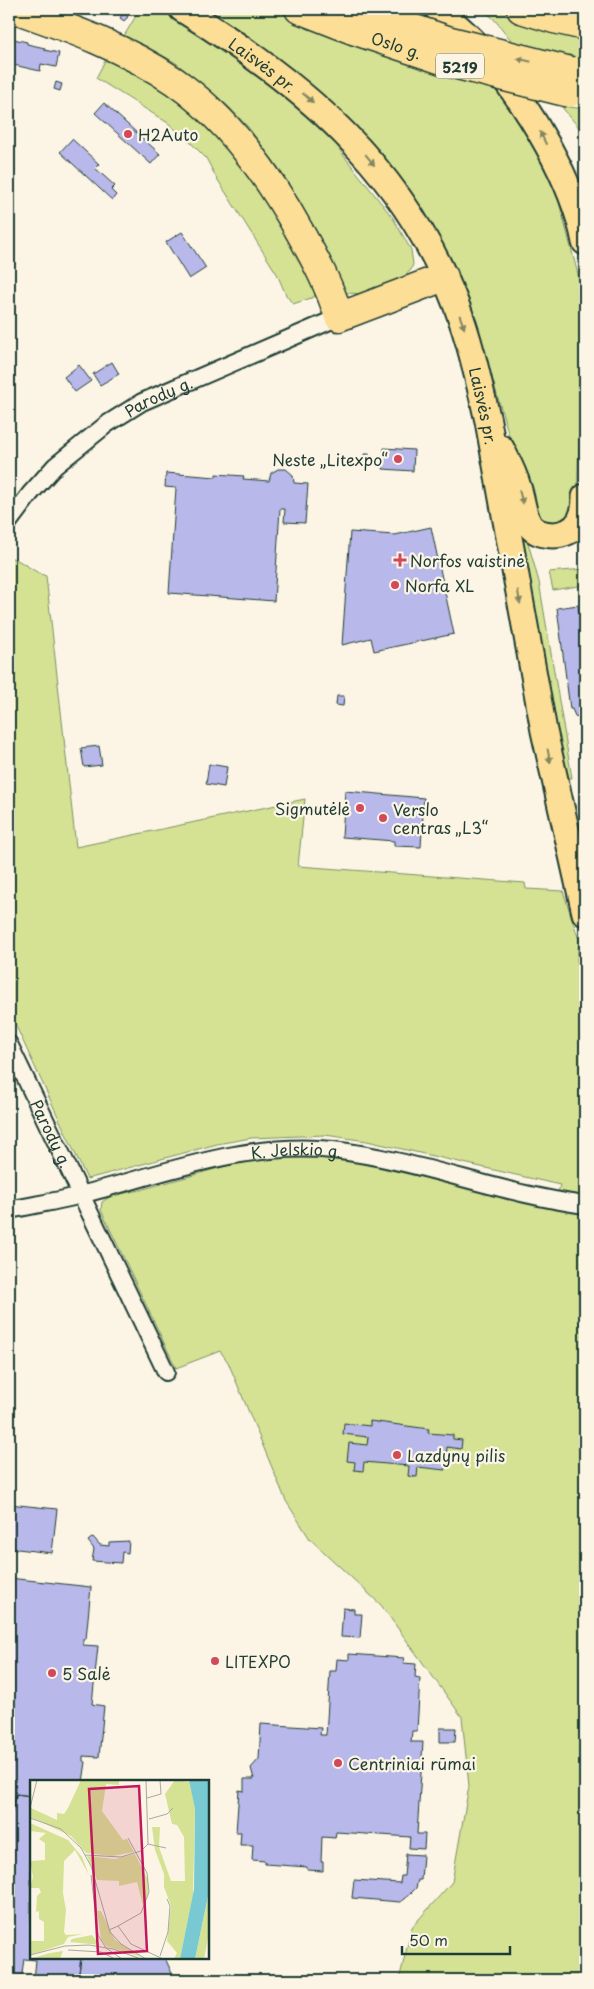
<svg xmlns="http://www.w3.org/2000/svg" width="594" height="1989" viewBox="0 0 594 1989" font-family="'Playpen Sans',sans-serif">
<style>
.green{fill:#d5e294;stroke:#7a9064}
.building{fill:#b9b8ea;stroke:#1f3d34}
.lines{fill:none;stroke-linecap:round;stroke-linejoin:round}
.street-casing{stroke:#1f3d34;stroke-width:20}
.primary-casing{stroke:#1f3d34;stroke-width:29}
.highway-casing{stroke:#1f3d34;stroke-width:31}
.street{stroke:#fcf5e5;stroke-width:16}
.primary{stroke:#fcde96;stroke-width:25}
.highway{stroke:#fcde96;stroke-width:28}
.highway-bridge-casing{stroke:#1f3d34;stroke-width:31;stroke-linecap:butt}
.highway-bridge{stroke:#fcde96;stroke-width:28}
.oneway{fill:#828560}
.poi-dot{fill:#d1495b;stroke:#fcf5e5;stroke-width:2}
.labels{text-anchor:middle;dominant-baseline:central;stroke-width:4.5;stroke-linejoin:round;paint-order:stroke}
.shield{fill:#fcf5e5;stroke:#617469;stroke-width:1}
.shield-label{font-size:15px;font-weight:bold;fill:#1f3d34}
.street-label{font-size:16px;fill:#1f3d34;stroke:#fcf5e5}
.poi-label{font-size:16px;fill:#1f3d34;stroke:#fcf5e5;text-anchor:start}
.inset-road{fill:none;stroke:#a4ab9e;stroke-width:1}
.view{fill:#c2185b;fill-opacity:0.15;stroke:#c2185b;stroke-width:2.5}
.inset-edge{fill:none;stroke:#1f3d34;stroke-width:2.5}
</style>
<rect width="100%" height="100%" fill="#fcf5e5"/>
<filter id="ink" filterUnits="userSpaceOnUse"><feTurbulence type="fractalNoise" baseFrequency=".02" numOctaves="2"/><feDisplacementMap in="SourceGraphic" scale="10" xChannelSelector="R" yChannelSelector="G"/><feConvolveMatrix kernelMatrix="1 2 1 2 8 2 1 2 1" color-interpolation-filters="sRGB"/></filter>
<g filter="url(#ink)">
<path class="green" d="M140,9H165L237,55L324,126L344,156L393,218L411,250L413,264L411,270L400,280L362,294L347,293L337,284L310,225L278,167L248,127L228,106L176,63L144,45L129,41H121Z
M199,9H272L336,33L496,86L517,116L541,157L557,194L580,282L584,330L576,514L547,527L532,513L473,314L453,269L411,202Z
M384,9H421L441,27Z
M482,9H502L523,18L585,33V65L520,51L494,19Z
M107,57L150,80L187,107L244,166L288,236L316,292L314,297L293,304L286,295L277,274L216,177L206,158L190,142L168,123L96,78Z
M561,106L585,109V135Z
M513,489L539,582L572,778H569L567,775L540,643Z
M9,557C24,561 31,571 46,576L76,847L305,799L298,866L525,883L526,889L563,891L579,940L577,960L585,1004V1198L558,1193L560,1185L367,1141L325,1135L251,1138L217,1144L87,1179L9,1011Z
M585,569V585L553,590L549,572Z
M285,1157L321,1158L360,1163L585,1214V1980H399L412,1927L452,1882L469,1786L462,1717L381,1605L310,1539L286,1501L228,1362L220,1351L176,1368L101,1210L102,1202L111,1196L140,1190L233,1164Z"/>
<path class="building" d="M123,13L128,17L124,21L120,18Z
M9,38L27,42V44L45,48L44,50L59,53L56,67L41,64L40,71L9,64Z
M56,82L62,84L60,91L54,89Z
M104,103L160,154L151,164L95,113Z
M72,139L99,164L95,168L115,186L111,190L116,195L112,200L60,152Z
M182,232L206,268L189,279L166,242Z
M112,362L119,374L100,385L93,374Z
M79,365L91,381L75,392L64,377Z
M384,448L414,450L413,471L383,469Z
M364,454H369V463H363Z
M278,469H286L293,475L294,483L308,484L305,523L284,522L285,509H280L274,601L169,593L176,488L165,487L166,473L216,477V474L244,476L243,479L269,481L271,473Z
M431,527L454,634L374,651L371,638L342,645L350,532L395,535Z
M578,605L585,658V716L582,718L575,716L572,709H570L557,608Z
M337,696H344L343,706L336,705Z
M99,746L102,765L84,767L81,748Z
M209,764L227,767L224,787L206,784Z
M345,791L424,798L421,847L394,846V841L342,837Z
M370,1421L429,1429L428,1433L453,1435V1439L462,1440L461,1449L447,1447L445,1470L418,1467L417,1477L408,1476L409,1466L364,1462L363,1471L354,1470L355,1462L347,1461L349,1443L367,1445L368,1437L343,1434L344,1423L370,1426Z
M9,1504L57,1509L52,1553L9,1548Z
M93,1537L100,1545L109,1546V1542L129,1541L128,1553L122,1552L121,1563L92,1561L94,1549L88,1541Z
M9,1578L91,1587L86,1639H83V1645L98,1646L92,1704L104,1706L99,1757L83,1756V1761L86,1762L83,1782H31V1796L16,1794L14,1807L9,1806Z
M343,1608L354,1609V1614H362L360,1638L341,1637Z
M349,1654L404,1658L403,1663L416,1664L415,1677L420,1678L417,1731H412L411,1742H423L417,1834H425L424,1849L409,1848L410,1837L336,1832L335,1838L322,1837L321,1862H323V1871L307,1870V1867L265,1864V1861L252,1860L253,1845H240L241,1832H236L239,1790L244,1791V1779H254L251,1768L259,1759L261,1724L321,1728L320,1735H326L330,1671H336L337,1659L349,1660Z
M440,1728H456L455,1742H440Z
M16,1794L31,1796V1958H81L78,1980H34L36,1960L24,1959L21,1980H9V1813H12L13,1806L14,1807Z
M406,1854L423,1855L421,1880H418L416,1888L410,1894L400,1902L352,1898L354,1880L400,1883L401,1876H404Z
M81,1958H165L175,1980H78Z"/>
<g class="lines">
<defs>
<g id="street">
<path id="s1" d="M9,522L30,494L55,466L107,424L142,402L339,317"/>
<path id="s2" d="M9,1044L166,1372"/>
<path id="s3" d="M9,1212L14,1209C37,1204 61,1201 84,1194C165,1173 247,1141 333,1150C419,1160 500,1194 585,1205"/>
</g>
<g id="primary">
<path id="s4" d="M182,9C304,85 404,168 457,307C471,344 479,383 488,421L544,731L585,913"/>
<path d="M438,9C455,25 476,41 490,60C530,109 573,180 585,242"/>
<path d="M501,448C507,460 514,473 518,487C522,498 523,514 529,524C536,536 556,537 567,532C582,526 585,511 585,497"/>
</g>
<path id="highway" d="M15,9C69,28 126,48 174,81C229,119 269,176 301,234C316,261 330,287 339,317L444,277
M299,9L353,30
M521,9L554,19L585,26"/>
</defs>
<use href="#street" class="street-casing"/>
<use href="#primary" class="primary-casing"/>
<use href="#highway" class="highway-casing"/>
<use href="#street" class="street"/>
<use href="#primary" class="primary"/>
<use href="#highway" class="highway"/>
<defs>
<g id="highway-bridge">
<path d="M359,10L447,40L571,71"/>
<path id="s5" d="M353,30L457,65L569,93"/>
</g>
</defs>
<use href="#highway-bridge" class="highway-bridge-casing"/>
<use href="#highway-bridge" class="highway-bridge"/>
</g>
<defs><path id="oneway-solid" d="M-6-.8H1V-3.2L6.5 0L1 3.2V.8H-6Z" transform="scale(1.25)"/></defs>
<g class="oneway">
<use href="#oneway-solid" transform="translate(524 60) rotate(-167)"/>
<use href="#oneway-solid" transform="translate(308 98) rotate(41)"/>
<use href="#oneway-solid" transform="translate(543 138) rotate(-116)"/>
<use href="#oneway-solid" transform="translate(370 160) rotate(51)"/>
<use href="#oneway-solid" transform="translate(462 322) rotate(70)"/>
<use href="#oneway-solid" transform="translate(521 497) rotate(75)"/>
<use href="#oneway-solid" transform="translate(519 597) rotate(80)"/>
<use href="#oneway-solid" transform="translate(549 756) rotate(78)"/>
</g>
</g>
<g class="poi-dot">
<circle cx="128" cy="134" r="5"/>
<circle cx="398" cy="459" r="5"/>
<path d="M397.5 552.5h5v5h5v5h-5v5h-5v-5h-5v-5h5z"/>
<circle cx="395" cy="585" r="5"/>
<circle cx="360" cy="808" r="5"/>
<circle cx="383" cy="818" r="5"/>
<circle cx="397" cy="1455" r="5"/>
<circle cx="215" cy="1661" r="5"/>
<circle cx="52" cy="1673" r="5"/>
<circle cx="338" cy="1763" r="5"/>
</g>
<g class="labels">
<rect class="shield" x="436" y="53.5" width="48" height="25" rx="4"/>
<g class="shield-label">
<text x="460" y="66">5219</text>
</g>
<g class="street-label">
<text stroke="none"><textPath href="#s5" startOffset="46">Oslo g.</textPath></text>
<text stroke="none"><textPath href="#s4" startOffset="98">Laisvės pr.</textPath></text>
<text stroke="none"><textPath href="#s1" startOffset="198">Parodų g.</textPath></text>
<text stroke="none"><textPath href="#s4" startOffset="516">Laisvės pr.</textPath></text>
<text stroke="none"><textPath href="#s2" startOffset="99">Parodų g.</textPath></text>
<text stroke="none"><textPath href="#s3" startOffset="295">K. Jelskio g.</textPath></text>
</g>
<g class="poi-label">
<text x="138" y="134">H2Auto</text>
<text x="388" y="459" text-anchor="end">Neste „Litexpo“</text>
<text x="410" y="560">Norfos vaistinė</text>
<text x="405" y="585">Norfa XL</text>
<text x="350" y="808" text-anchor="end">Sigmutėlė</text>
<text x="393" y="809">Verslo<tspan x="393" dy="18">centras „L3“</tspan></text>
<text x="407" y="1455">Lazdynų pilis</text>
<text x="225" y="1661">LITEXPO</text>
<text x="62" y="1673">5 Salė</text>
<text x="348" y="1763">Centriniai rūmai</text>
</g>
</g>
<g transform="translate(30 1780)">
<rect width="179" height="179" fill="#fcf5e5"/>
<path d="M51,0H89V5L76,4L72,31L93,60L97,59L104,72L82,76L56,73L41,56L0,37L1,28L27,40V33L34,34L38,28ZM145,0L160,2L165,29L163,115L150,179H144L147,173L137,161L141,126L134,107V94L125,70L122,47H130L129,67L141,101H155L154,57L147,45L142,44L135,14ZM0,43L38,60L52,77L59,95L45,70L34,81L33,113L36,130L34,152L36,155L53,154L38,157L34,164L0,175V161H14V142L9,139V131L6,132L7,116L11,112L9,108H0L3,97L0,81L15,80V63L9,59L16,53L0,51ZM105,74L118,100V116L113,125L107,102L89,106V101L67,100L57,76L85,79ZM179,89V153L174,179H165L178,116ZM67,131H71L85,160L111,177L76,166L71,159ZM62,155L70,165L40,162L42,159ZM33,171L30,179H0L20,173Z" fill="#d5e294"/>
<path d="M159,0H179L178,116L165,179H150L164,109L165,29Z" fill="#78c9d2"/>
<path class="inset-road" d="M117,18L131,14L130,0M0,28L7,0M0,38L31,49L51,68L61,86L80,152L91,164L116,179M119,39L137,34L143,28M118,64L136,68M55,75L91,77L111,71L118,64L116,0M61,95L68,155L76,168L92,179M88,146L111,133L119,112L117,93L98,58M79,150L88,146L101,164L133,179M38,170L71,172L85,179M0,175L35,166L59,165L83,169L111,179M130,176L138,152L140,126L137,119"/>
<path class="view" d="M109,6L117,171L68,174L59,9Z"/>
<rect width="179" height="179" class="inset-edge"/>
</g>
<rect width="594" height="1989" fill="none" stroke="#fcf5e5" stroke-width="30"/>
<rect x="15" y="15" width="564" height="1959" fill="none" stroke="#1f3d34" stroke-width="2" filter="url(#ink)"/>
<path d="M402 1946v8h108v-8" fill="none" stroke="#1f3d34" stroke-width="2.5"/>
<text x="409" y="1946" font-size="15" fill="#1f3d34" stroke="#fcf5e5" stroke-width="4" paint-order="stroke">50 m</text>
</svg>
